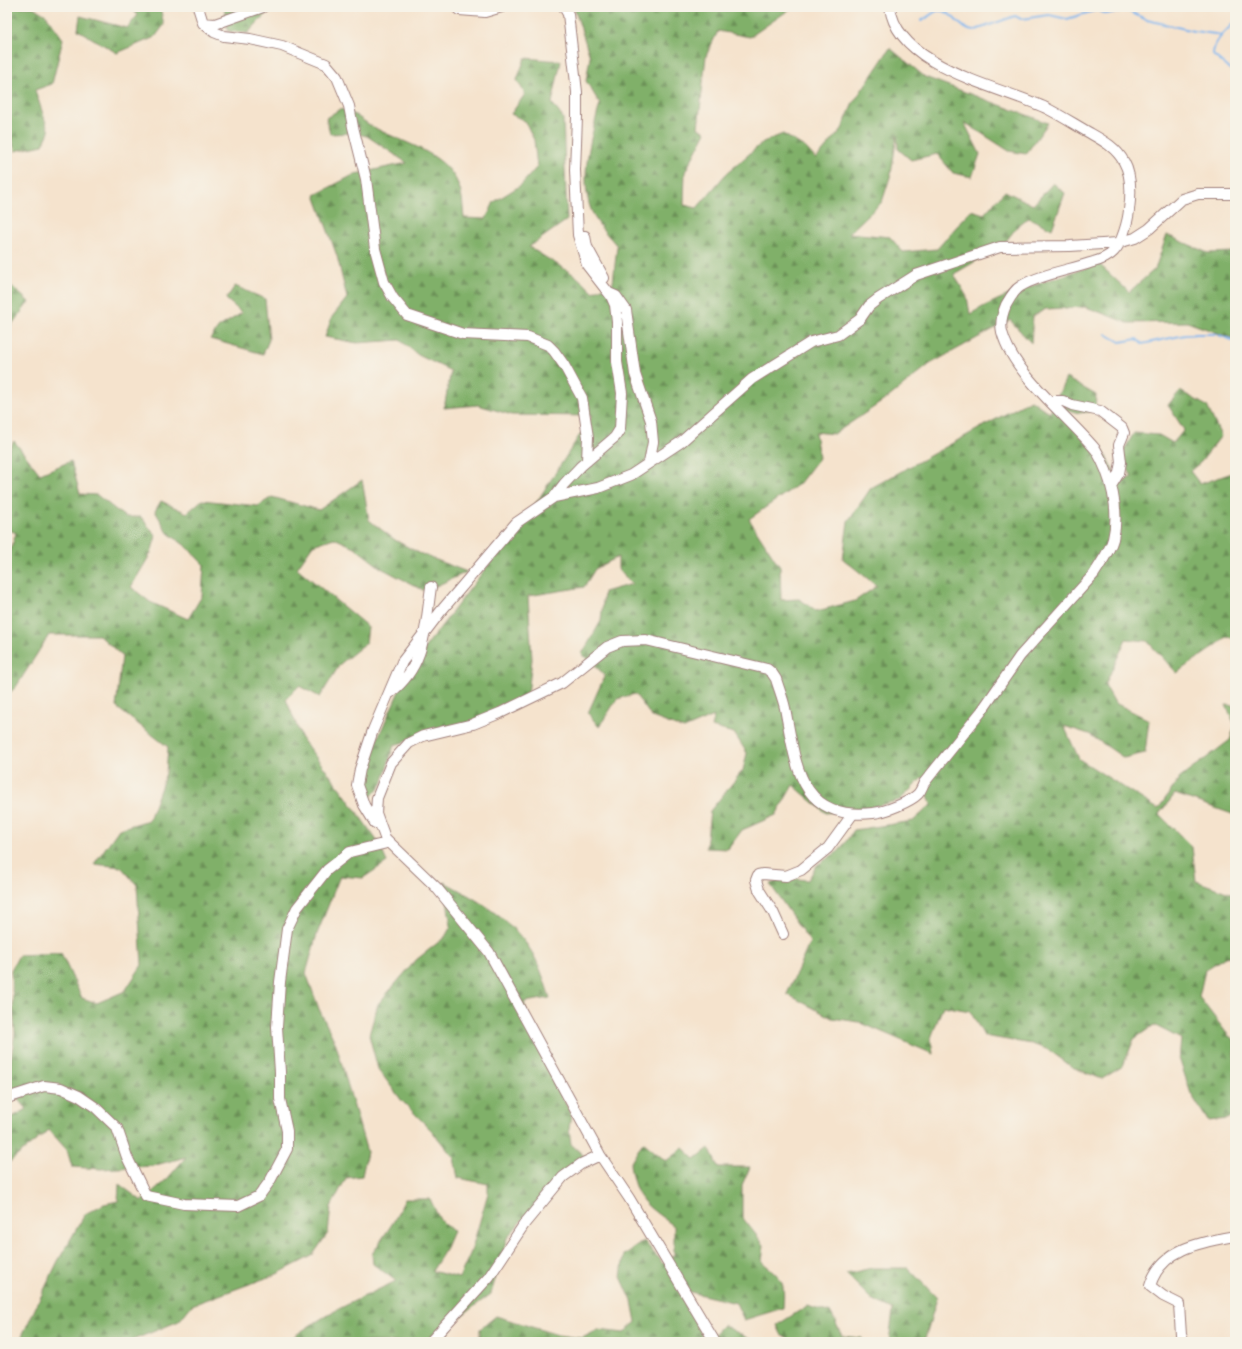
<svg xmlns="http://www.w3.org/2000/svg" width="1242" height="1349" viewBox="0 0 1242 1349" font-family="Sriracha,sans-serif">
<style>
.forest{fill:url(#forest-firs);stroke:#65684a}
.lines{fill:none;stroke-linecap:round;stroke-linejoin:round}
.stream{stroke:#7fb6ee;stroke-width:2}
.minor-casing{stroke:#a0817c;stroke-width:12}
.minor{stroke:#fff;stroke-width:10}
</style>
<defs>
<pattern id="forest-firs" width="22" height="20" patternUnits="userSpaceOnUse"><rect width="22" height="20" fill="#80b069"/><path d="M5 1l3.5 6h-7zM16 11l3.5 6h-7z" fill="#6b8f57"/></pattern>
</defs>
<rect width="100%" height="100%" fill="#f7f3e8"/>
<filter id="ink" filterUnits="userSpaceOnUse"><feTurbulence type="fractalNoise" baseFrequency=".025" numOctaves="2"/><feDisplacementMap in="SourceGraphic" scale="8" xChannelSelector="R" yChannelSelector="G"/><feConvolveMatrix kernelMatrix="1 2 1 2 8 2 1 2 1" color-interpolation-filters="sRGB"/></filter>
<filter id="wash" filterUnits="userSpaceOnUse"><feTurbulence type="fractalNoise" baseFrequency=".012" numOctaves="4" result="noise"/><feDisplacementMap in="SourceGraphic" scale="16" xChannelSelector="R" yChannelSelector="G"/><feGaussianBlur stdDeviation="0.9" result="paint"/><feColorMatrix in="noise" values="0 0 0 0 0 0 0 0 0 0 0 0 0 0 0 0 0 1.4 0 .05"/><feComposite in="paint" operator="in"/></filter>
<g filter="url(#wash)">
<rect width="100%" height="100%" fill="#f5e3cd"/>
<path class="forest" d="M7,7H33L46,15L63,39L52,84L35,90L49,132L43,145L15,151L7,123Z
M133,7H160L164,25L155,37L117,53L78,30L80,16L127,28L137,16Z
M224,7H272L248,33L228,31Z
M574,7H793L750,37L718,31L706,56L698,128L706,132L685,172L684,205L697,208L725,175L763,142L783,134L806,148L816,159L842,129L853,103L890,48L925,77L1048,123L1026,154L1009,151L964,122L980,154L972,177L953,173L937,154L911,160L898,149L897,135L891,174L882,202L849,233L890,237L903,252L937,249L971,210L984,214L1005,191L1033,205L1053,183L1065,193L1052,229L1029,218L1020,223L1003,245L954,274L967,297L970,314C1009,291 1056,278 1099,264L1129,292L1155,269L1167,235L1208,253L1235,252V339L1187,322L1128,323L1086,307L1046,309L1033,316L1031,343L1010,320L930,364L889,397L834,434L815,432L819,458L799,484L749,519L780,567L781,600L799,599L817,611L855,601L877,586L843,559L848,521L871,488L1031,400L1050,413L1066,378L1096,395L1095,411L1079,413L1065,409L1103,450L1119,482L1132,477L1121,455L1134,433L1159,435L1173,443L1184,430L1168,405L1180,391L1207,406L1221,436L1201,462L1190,471L1200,484L1235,472V638L1226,637C1211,651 1193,660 1177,673L1147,641L1126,639L1105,685L1115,703L1149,720L1145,753L1124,758L1089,734L1064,726L1079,759L1158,809L1180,778L1230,740L1235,725L1226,705L1235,706V815L1175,794L1159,814L1192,847L1196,881L1235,895V955L1225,957L1205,970L1199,997L1228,1035L1235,1041V1114L1228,1119L1208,1121L1191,1094L1179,1058L1181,1039L1154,1025L1134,1039L1123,1066L1102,1079L1072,1067L1049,1050L1032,1044L984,1036L970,1011L943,1006L931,1038L933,1054L859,1022L832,1018L787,994L810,942L770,884L786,878L808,880L817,865L839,851L854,830L913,821L931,805L923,777L900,800L864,809L826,813L793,785L776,815L742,830L728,849L706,848L710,811L743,770L747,753L734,733L711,727L714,716L684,729L652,717L635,694L617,699L599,727L588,713L605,675L582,654L601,621L604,592L632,584L618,569V557L595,569L584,587L528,596L532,659L528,695L468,723L394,745L382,784L367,801L362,773L410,667L538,500L592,416L512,415L478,405L444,408L451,371L418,355L400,340L357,343L325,337L332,317L347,298L337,256L315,195L355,174L407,163L367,136L352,133L330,134L326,118L340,109C359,114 361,121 377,129C408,145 452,154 461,193C463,201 463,210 464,218L486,219L494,202L521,185L537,167L534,140L525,121L511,114L525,94L517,80L525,58L561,61L552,103L563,118L567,220L529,247L576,276L593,292L613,283L617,246C609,236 599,227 594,216C577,185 591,136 600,104L586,81L590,57Z
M7,282L29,302L9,328L7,327Z
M235,286L265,299L269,340L263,354L210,339L219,327L242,313L226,299Z
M14,441L40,474L71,461L80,494L97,495L125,517H141L156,536L151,553L131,587L150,602L188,619L202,596L204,565L187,547L168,533L155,511L161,501L187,513L202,500L258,506L272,497L319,510L362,480L369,520L395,540L419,553L467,572L425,591L381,568L354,547L334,538L313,545L297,568L368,627L366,643L340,664L320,697L299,686L286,699L302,739L345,795L378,842L387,862L363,878L340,876L317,934L306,973L319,1009L336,1044L367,1152L362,1176L346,1178L331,1207L328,1233L312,1256L277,1274L192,1305L179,1321L128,1342H19L58,1261L85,1214L104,1204L118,1201L119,1184L142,1201L168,1178L186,1157L152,1166L101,1169L72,1167L67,1150L49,1130L7,1164V1120L27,1109L7,1086L15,1033L11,970L19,955L61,953L82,998L97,1003L125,991L142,965L137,885L121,867L94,864L119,829L149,820L166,773L168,747L116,707L122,656L99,635H49L16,687L7,695V555H9L16,533L7,529V453Z
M444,882C479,900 519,924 536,960C542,972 546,986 550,998L524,1002L535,1042L571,1114L569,1129L571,1144L585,1157L521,1221L507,1238L491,1294L461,1316L441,1341L442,1342H287C319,1316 359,1299 396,1281L373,1264L372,1254L394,1221L405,1199H430L440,1220L453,1231L444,1252L432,1271L459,1278L471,1252L488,1193V1184L458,1178L454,1158L432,1131L402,1101L378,1069L369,1035L378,1004L416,960L445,937L451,926Z
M643,1142L666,1161L683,1148L695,1159L709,1148L718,1167H750L742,1185V1217L764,1245L762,1262C783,1279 785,1280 783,1308L744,1320L736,1303L682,1290L705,1342H480V1329L496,1316L558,1335L582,1338L598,1330L624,1333L636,1322L632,1301L621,1277L624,1255L644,1241L663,1264L674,1255V1226C646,1205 635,1201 630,1164Z
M872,1268H908L937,1298L924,1342H889L893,1309L871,1299L846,1274Z
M807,1306L831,1313L842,1336L862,1338L863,1342H794L781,1334L777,1325Z
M723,1325L755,1342H707Z"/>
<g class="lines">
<path class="stream" d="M921,21C926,19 933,12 937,11C951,8 960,30 973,31L1015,16L1021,19L1049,15L1067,19L1097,10L1106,14L1126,10L1147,20L1194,31L1222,35
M1235,22C1226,31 1213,41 1213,55L1231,70L1235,82
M1106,334L1120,342L1137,339L1142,344L1185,335L1197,334H1216L1235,341"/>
</g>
</g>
<g filter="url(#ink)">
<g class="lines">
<defs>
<path id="minor" d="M198,7L203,23L215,24L263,7
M456,7L459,10L485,12L502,7
M203,23L214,32L224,36L250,39L282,46L326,64L337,77L349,106L353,127L366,179L375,249L384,282L393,298L407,315L463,334L528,337L548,345L554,351L564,365L582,398L588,437L587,461
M585,236L587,247L604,278
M609,293L616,296L626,310L635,374L651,421L653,442L649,463
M1050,401H1063L1072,405L1100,411L1122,428L1124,433L1119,445L1121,462L1119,473L1111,486
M554,497L598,488L631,475L681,442L752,379L811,342L838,335L860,319L869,306L878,299L916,275L1000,247L1070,246L1118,243L1135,238L1149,229L1182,199L1198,194H1235
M390,693C426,666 425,628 431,587
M375,823L364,805L357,785L360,769L373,730L402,662L441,611L516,523L554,497L564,484L581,466L615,437L620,429L622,393L617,362V322L615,305L611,296L587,265L578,235L575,170L577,117V92L568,14L564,7
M385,838L436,887L489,952L600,1155L629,1198L715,1342
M387,843L376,813L377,798L391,763L409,743L423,736L473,724L500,713L562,683L607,647L622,641L646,640L767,669L772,673L776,679C779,689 783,699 785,708C796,765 799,821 873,813C885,812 910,802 918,794C921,791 922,787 924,783L981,712L1020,656L1094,574C1100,564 1110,551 1113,539C1120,510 1111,475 1096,450C1068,416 1013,374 1002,332C1000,323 1003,312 1006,305C1010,298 1014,290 1021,286C1039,275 1069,270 1090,263C1098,261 1108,258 1114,251C1122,243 1128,221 1129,210C1131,195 1132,176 1124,162C1116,147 1102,140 1088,132C1074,124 1060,115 1046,108C1001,87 897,67 890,7
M783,934L773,912L759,890L756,880L758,875L763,874L786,876L801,870L828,848L852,815
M7,1098L44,1086L61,1088L79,1096L95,1107L117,1128L127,1157L146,1196L184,1204L238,1206L259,1196L270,1181L287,1149V1131L280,1099V1072L277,1027L280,982L287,929L297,908L327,870L350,852L387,843
M430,1342L489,1277L525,1223L563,1177L581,1164L600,1155
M1184,1342L1181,1335L1179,1304L1163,1296L1150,1286C1161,1248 1202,1242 1235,1236"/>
</defs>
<use href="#minor" class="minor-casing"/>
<use href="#minor" class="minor"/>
</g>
</g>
<rect width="1242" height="1349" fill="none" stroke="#f7f3e8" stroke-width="24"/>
</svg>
